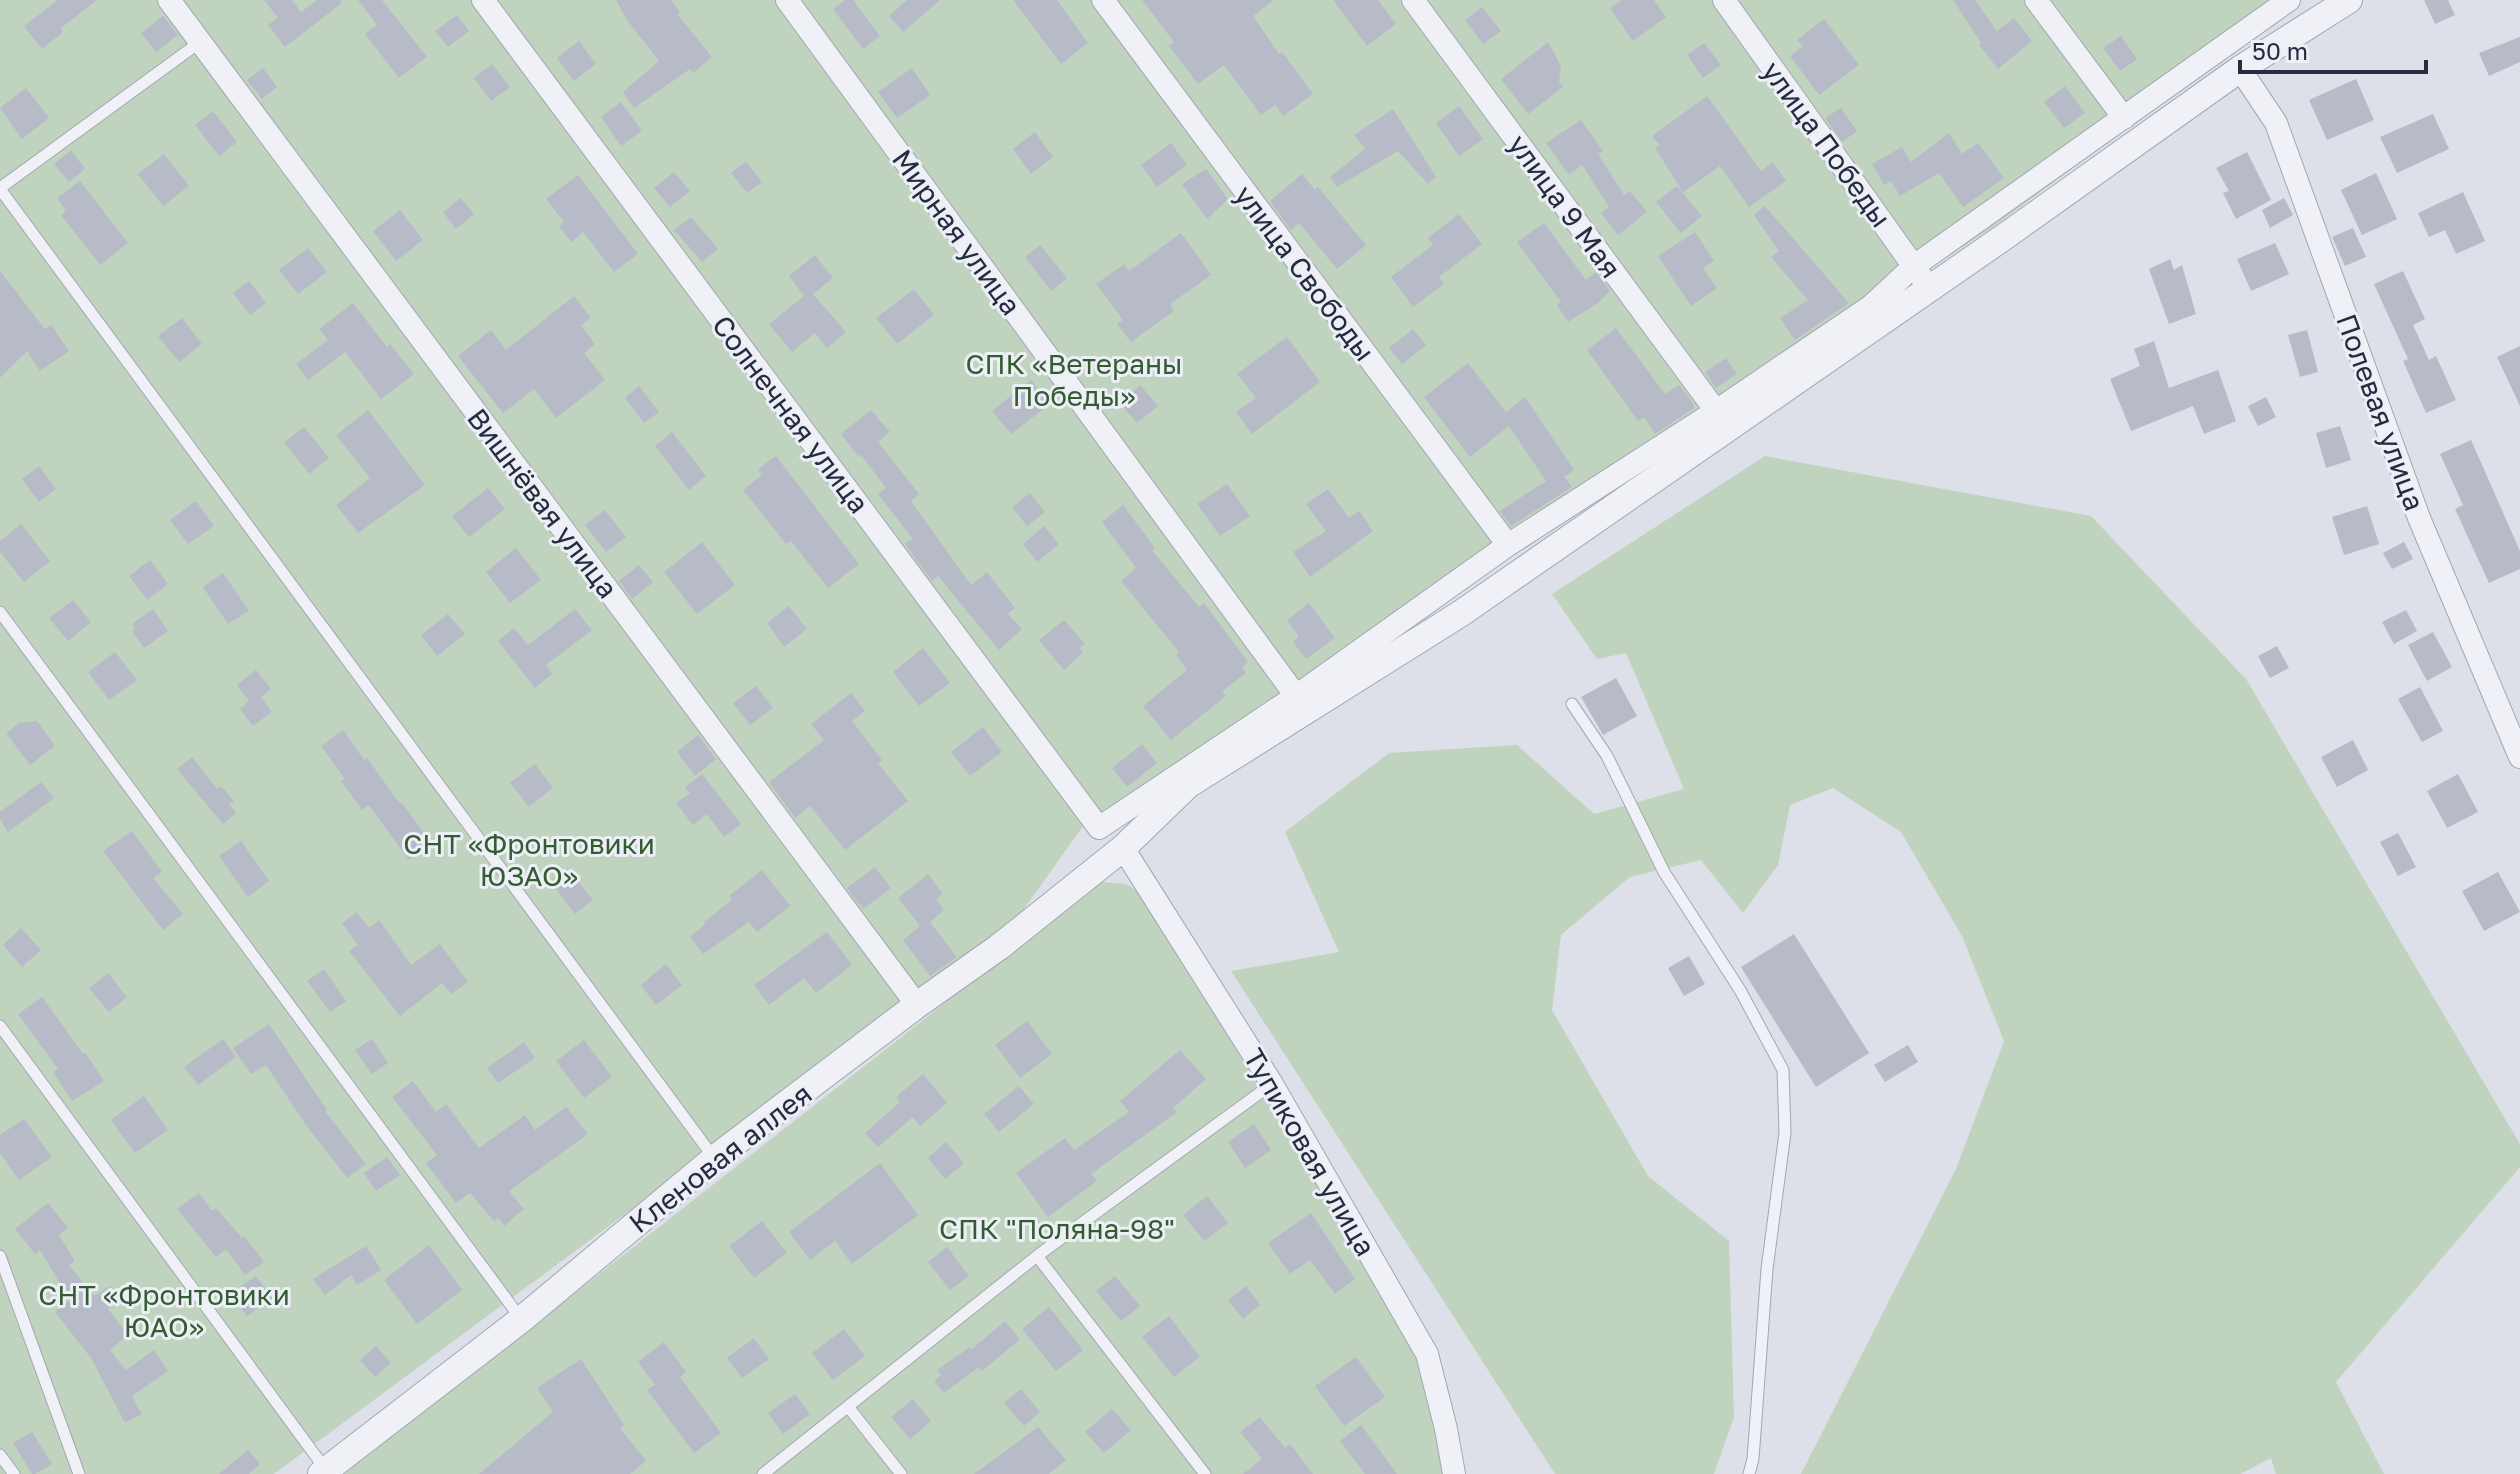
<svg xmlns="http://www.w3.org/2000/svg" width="2520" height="1474" viewBox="0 0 2520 1474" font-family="'Golos Text',sans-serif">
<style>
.green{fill:#c0d3be}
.building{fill:#b7bbc8}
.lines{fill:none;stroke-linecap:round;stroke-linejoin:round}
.service-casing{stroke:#a2a6b2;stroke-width:13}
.minor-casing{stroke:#a2a6b2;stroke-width:24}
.tertiary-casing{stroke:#a2a6b2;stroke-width:28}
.service{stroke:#f0f1f6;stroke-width:11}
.minor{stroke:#f0f1f6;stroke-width:22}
.tertiary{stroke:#f0f1f6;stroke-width:26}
.labels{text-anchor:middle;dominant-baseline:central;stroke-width:6;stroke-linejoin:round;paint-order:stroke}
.street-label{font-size:28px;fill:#262c40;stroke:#edeff6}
.park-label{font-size:28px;fill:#345c32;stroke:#edeff6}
</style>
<rect width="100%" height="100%" fill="#dde0e8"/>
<path class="green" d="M0,0H2302L1990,229L1083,826L1009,930L274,1474H0Z
M1765,456L2091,516L2246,679L2520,1144V1167L2336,1382L2384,1474H2276L2271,1458L2240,1474H1801L1956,1169L2004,1041L1962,936L1901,832L1833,788L1790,805L1778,865L1743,913L1701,860L1630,877L1561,935L1552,1010L1648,1176L1729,1241L1734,1417L1714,1474H1555L1231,971L1339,952L1285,832L1389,753L1517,745L1594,814L1684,789L1626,653L1597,659L1552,594Z
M1099,882L1126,884L1139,892L1409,1331L1444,1443L1446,1474H344Z"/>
<path class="building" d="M58,0H97L61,28L63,32L42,49L24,26Z
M264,0H292L301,12L317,0H340L342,3L285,47L268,25L278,18Z
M358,0H382L427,57L399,78L365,34L377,25Z
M616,0H671L680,12L677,14L712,57L693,73L690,69L634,108L623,92L659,61L627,20Z
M845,0H853L880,36L863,49L833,9Z
M907,0H940L903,32L889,16Z
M1013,0H1057L1088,43L1061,64Z
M1142,0H1274L1253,16L1279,54L1282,52L1313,94L1283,116L1275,105L1261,115L1224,65L1198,84L1169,46L1174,42Z
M1333,0H1378L1396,24L1367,46Z
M1622,0H1654L1666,17L1633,41L1610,8Z
M1953,0H1975L1997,31L2014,18L2032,41L1998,69L1979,45L1981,43Z
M2424,0H2448L2455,15L2435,24Z
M1482,7L1501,31L1483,44L1465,20Z
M457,15L469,31L448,47L435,31Z
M163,16L178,35L156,52L141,33Z
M1824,19L1859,65L1819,95L1790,56L1803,46L1797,40Z
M2121,36L2137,59L2120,71L2103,48Z
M2520,37V62L2489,76L2479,53Z
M579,41L596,64L574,81L557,58Z
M1548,42L1561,66L1559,82L1563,87L1528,114L1501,79Z
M1704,43L1721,65L1703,78L1687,55Z
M492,64L510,87L491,101L474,78Z
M263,68L277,87L262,99L247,80Z
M912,68L930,95L897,118L878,92Z
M2356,79L2374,120L2327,140L2309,100Z
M2065,86L2085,113L2064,128L2044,102Z
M26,88L49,118L22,139L0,108Z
M1707,96L1761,171L1773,162L1786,181L1749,207L1720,166L1683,192L1655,148L1660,145L1652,136Z
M621,102L642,131L621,146L601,117Z
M1459,106L1483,139L1459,156L1436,123Z
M1841,108L1857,131L1842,142L1825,118Z
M1393,109L1436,177L1428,184L1398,151L1337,187L1330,177L1365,149L1354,135Z
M213,111L237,142L219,156L195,125Z
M2433,114L2449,149L2397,173L2380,137Z
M1581,120L1603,151L1598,154L1624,195L1630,191L1647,212L1618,235L1601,213L1609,207L1582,165L1569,175L1546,143Z
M1035,132L1053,157L1031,174L1013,149Z
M1949,133L1962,154L1978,143L2004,178L1963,207L1939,173L1900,196L1891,181L1884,185L1872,164L1902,147L1911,162Z
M1171,143L1187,165L1157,187L1141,165Z
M71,150L85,169L69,182L54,164Z
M2247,152L2271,200L2236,219L2223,193L2229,191L2216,168Z
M164,154L189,186L163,206L138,174Z
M746,161L762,182L747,193L731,173Z
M1206,169L1228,199L1207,219L1182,184Z
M674,172L690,191L670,207L654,188Z
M2376,173L2397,219L2362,235L2341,190Z
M1302,174L1315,190L1318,187L1366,245L1337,269L1299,223L1291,230L1270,201Z
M578,175L638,254L614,272L583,232L571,242L559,226L564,222L546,199Z
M80,181L128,243L100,265L61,215L66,211L57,198Z
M1677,186L1702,216L1681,233L1656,202Z
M2463,192L2485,241L2456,254L2445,230L2429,237L2418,213Z
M461,198L474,214L456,229L443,212Z
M2284,198L2293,215L2270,228L2262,210Z
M1765,206L1849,303L1795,340L1780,318L1808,300L1771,257L1779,251L1754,215Z
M400,210L423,240L396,261L373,231Z
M1459,214L1482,244L1439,277L1444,284L1413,307L1391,277L1433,245L1428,238Z
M691,217L718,249L702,262L674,230Z
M1544,223L1586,280L1596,272L1610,291L1598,303L1568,322L1557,305L1561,302L1517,242Z
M2353,228L2366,257L2345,266L2332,237Z
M1695,232L1714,261L1703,268L1717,288L1691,306L1658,256Z
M1181,233L1211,275L1170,304L1174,311L1131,342L1117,324L1123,320L1096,284L1124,264L1129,271Z
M2275,243L2289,274L2251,291L2237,259Z
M1040,245L1067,278L1051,291L1025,257Z
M308,248L327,272L298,294L279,270Z
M815,255L833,278L813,294L846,332L827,348L815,333L792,352L769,324L804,296L789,276Z
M2170,259L2174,270L2182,265L2196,314L2169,324L2149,269Z
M0,271L45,329L51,325L69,351L40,371L27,351L0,378Z
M2403,271L2425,319L2413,325L2429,360L2436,356L2456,400L2426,413L2403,361L2408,359L2374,284Z
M249,281L266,303L250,315L233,293Z
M914,289L934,315L897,344L876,318Z
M574,296L591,318L581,325L595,344L584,353L605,380L556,418L534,389L503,413L458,356L491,330L506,350Z
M353,303L387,347L390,344L414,374L381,399L345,352L308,380L296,364L328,340L319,329Z
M182,318L202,344L179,362L158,336Z
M1616,328L1665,394L1679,385L1693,403L1694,408L1655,434L1644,417L1638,421L1587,350Z
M1413,329L1426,345L1402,364L1389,348Z
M2307,330L2318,372L2300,377L2288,335Z
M1287,337L1320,382L1252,434L1236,412L1256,398L1237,374Z
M2154,341L2169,388L2218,370L2236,421L2204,434L2193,406L2131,431L2110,379L2140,366L2134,349Z
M2520,346V406L2497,357Z
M1726,358L1737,374L1716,388L1705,372Z
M1468,363L1506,412L1525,397L1574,470L1564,477L1572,487L1511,526L1500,511L1546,481L1509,426L1470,457L1424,397Z
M1031,380L1050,404L1011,434L992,411Z
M1140,385L1158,406L1137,423L1120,403Z
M639,386L659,412L644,423L625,398Z
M2266,397L2276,417L2258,426L2248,406Z
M368,410L425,485L358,533L336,505L370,478L336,435Z
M871,410L890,432L878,442L919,494L911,501L971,585L987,572L1015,608L1008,614L1022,629L999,650L938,576L932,581L905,544L913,539L878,494L886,488L861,455L859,457L841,434Z
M2340,426L2351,460L2326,468L2316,433Z
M304,427L329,458L309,474L284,442Z
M672,432L706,476L689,490L655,446Z
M2471,440L2520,551V569L2489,583L2455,509L2463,505L2440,454Z
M776,456L859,564L828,588L791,541L786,544L743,490L762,475L758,469Z
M39,466L56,489L39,502L22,479Z
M1227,484L1250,516L1220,536L1197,504Z
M488,488L505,509L469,537L452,516Z
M1328,489L1349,518L1359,511L1373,531L1310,577L1293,552L1326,531L1306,504Z
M1030,493L1045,512L1027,526L1012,507Z
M196,501L214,526L188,544L170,520Z
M1123,505L1155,548L1152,550L1199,607L1204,603L1248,662L1242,667L1246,673L1222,691L1226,696L1171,740L1143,706L1187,670L1176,655L1179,652L1121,581L1136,568L1102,522Z
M2367,506L2379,544L2344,555L2332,517Z
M605,510L626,537L606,552L585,525Z
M21,524L50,561L24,582L0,552V541Z
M1044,526L1059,544L1037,562L1023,544Z
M702,542L735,585L697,614L664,572Z
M2404,542L2413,559L2392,569L2383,553Z
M516,548L541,580L510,603L486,572Z
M150,560L168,584L147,600L129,576Z
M639,565L653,582L632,599L619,581Z
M223,573L249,611L228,624L203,587Z
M73,600L91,622L68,641L49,618Z
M1309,603L1335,638L1306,659L1293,642L1299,637L1287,620Z
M789,606L807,629L784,647L767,623Z
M153,609L168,631L144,648L132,631L135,630L132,624Z
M575,609L592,630L546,665L552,674L535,688L498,641L514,628L528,645Z
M2406,610L2417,631L2394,644L2382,622Z
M448,614L465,634L437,656L421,635Z
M1064,620L1085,644L1080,648L1083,652L1064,670L1039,640Z
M2433,632L2452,667L2427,681L2408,645Z
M2277,646L2289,668L2270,678L2258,656Z
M923,648L950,683L919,706L893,672Z
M115,652L137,680L109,700L88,672Z
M256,670L271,689L261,697L272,712L253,726L240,709L249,701L237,685Z
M1616,678L1637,716L1603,735L1581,697Z
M756,686L773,708L750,725L733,703Z
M2420,687L2443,731L2422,742L2398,699Z
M851,693L865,711L852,721L882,760L878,763L908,801L845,850L810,806L795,818L769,782L824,740L811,724Z
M37,721L55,746L30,765L6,733L19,723Z
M983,727L1002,752L970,776L951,752Z
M343,730L364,760L367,758L400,804L402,803L432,844L409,860L369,805L362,810L341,781L345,779L321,746Z
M698,735L716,759L695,776L677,752Z
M2353,740L2368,770L2337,787L2321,757Z
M1142,744L1157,763L1127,787L1112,768Z
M192,757L217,789L221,786L234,801L229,804L236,813L223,824L177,769Z
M535,764L553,788L529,807L510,783Z
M702,774L741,824L724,837L707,814L693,825L676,803L690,793L685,787Z
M2458,774L2478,812L2447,828L2427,791Z
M41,782L54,798L8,832L0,819V812Z
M132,831L162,872L153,878L183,914L163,930L103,851Z
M2398,833L2416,867L2398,876L2380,842Z
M241,841L269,881L248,897L219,856Z
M875,867L891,888L863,909L847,888Z
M567,868L593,900L575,914L550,881Z
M762,870L790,906L757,932L749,922L703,954L690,937L705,924L704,922L732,900L729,896Z
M2498,872L2520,912L2484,931L2462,891Z
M928,874L943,894L936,899L944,910L930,922L957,957L930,976L903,940L920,926L898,898Z
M357,912L369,928L379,920L411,965L440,944L468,982L451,994L442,983L400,1016L349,951L358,945L342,923Z
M21,928L41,950L22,967L3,945Z
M827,932L852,965L816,993L804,978L769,1005L754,985Z
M1794,934L1869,1053L1816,1087L1741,967Z
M1689,956L1705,984L1684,996L1668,968Z
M666,964L682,985L656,1005L641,985Z
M324,969L346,1001L330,1012L307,981Z
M108,973L127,997L109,1012L89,988Z
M42,997L83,1054L85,1052L104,1081L72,1101L53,1072L58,1069L18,1014Z
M1027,1021L1052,1054L1020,1078L995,1045Z
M269,1024L327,1110L325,1111L366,1164L347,1178L306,1125L266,1065L251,1074L233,1048Z
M223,1039L236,1057L198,1085L184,1067Z
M372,1039L388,1063L372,1074L355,1050Z
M584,1040L612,1077L584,1098L556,1061Z
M524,1042L535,1058L498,1083L487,1068Z
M1908,1045L1918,1062L1885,1082L1874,1065Z
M1180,1050L1206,1079L1173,1108L1177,1112L1091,1174L1097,1181L1048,1217L1016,1173L1065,1138L1074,1150L1129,1112L1120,1101Z
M923,1074L947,1103L920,1126L913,1117L878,1147L865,1133L900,1102L896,1097Z
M413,1081L436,1112L446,1104L479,1148L525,1115L535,1130L566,1107L588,1134L509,1191L524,1209L504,1226L498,1218L494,1221L470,1193L456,1203L426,1163L437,1155L392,1097Z
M1019,1086L1034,1104L999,1132L984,1114Z
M144,1096L168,1130L135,1153L111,1120Z
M24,1119L52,1157L19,1180L0,1153V1135Z
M1254,1124L1271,1150L1245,1168L1228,1142Z
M946,1142L964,1163L945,1179L928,1158Z
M387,1157L400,1175L376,1191L364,1173Z
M880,1163L918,1215L852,1264L835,1241L810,1260L789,1232Z
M199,1193L212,1211L216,1208L242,1238L244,1236L264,1262L245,1275L226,1249L216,1257L177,1209Z
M1207,1196L1228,1223L1204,1241L1183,1215Z
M48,1203L68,1228L59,1235L75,1261L69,1265L94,1296L110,1286L121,1302L108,1309L128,1335L110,1350L126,1370L154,1350L168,1371L132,1396L142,1414L125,1423L91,1358L55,1312L70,1300L40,1250L35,1254L15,1229Z
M1311,1213L1355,1279L1335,1294L1310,1260L1290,1274L1268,1243Z
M762,1221L787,1253L754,1278L729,1246Z
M429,1245L462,1290L417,1324L384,1280Z
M366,1246L381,1270L357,1285L351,1275L325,1295L313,1279Z
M947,1247L969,1276L950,1290L928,1262Z
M256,1276L272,1298L247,1316L231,1294Z
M1115,1276L1140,1306L1121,1321L1096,1291Z
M1246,1286L1260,1305L1243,1319L1228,1300Z
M1049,1307L1083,1350L1056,1371L1022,1329Z
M1169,1316L1200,1357L1174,1377L1142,1337Z
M1005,1321L1020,1339L982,1371L979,1367L944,1393L934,1381L941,1375L937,1370L970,1347L972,1349Z
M844,1329L865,1356L833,1380L812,1353Z
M754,1338L769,1359L742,1378L727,1358Z
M664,1342L686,1372L680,1377L721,1433L694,1453L647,1390L655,1385L638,1362Z
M376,1346L391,1363L375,1377L360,1360Z
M1356,1357L1385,1397L1344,1426L1315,1386Z
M581,1359L624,1425L620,1428L646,1461L630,1474H479L553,1412L537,1388Z
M1021,1389L1040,1412L1024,1426L1004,1403Z
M795,1394L810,1414L783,1434L768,1413Z
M913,1399L931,1421L910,1439L891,1417Z
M1112,1409L1131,1430L1104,1453L1085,1432Z
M1260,1417L1285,1448L1290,1444L1313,1474H1243L1262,1459L1240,1432Z
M1361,1425L1397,1474H1365L1340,1441Z
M1038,1427L1066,1460L1049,1474H974Z
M32,1432L52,1464L35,1474H32L13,1443Z
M248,1450L260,1464L249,1474H219Z"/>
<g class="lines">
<defs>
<path id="service" d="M0,188L200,42
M0,189L714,1158
M0,612L521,1319
M1572,704L1607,756L1664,872L1740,990L1783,1070L1785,1133L1767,1269L1753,1459L1749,1474
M0,1026L326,1470
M0,1256L79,1474
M1037,1256L1205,1474
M849,1408L901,1474
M0,1455L14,1474
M763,1474L1037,1256L1272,1084"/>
<path id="minor" d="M169,0L917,1005
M483,0L1099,828L1296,696L1508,545L1716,411L1871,306L1914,266L2289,0
M787,0L1296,696
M1103,0L1508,545
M1413,0L1716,411
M1724,0L1922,278
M2036,0L2124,118
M2240,69L2276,123L2419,518L2520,757
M1123,848L1272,1084L1427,1354L1446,1429L1454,1474"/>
<path id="tertiary" d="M321,1474L522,1319L715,1158L917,1005L999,947L1123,848L1188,785L1460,614L2004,237L2240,69L2349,0"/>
</defs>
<use href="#service" class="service-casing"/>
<use href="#minor" class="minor-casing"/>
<use href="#tertiary" class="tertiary-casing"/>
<use href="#service" class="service"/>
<use href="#minor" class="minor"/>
<use href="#tertiary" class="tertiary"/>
</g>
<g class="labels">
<g class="street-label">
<text transform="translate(1827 144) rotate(54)">улица Победы</text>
<text transform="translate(1565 206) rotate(54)">улица 9 Мая</text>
<text transform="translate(957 232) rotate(54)">Мирная улица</text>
<text transform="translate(1305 273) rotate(53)">улица Свободы</text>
<text transform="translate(2381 412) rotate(70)">Полевая улица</text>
<text transform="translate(791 414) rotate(53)">Солнечная улица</text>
<text transform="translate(543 503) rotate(53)">Вишнёвая улица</text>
<text transform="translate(1310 1152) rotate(60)">Тупиковая улица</text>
<text transform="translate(720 1158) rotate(-38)">Кленовая аллея</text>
</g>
<g class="park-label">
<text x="1074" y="363">СПК «Ветераны<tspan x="1074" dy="32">Победы»</tspan></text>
<text x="529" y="843">СНТ «Фронтовики<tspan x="529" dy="32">ЮЗАО»</tspan></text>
<text x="1057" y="1228">СПК "Поляна-98"</text>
<text x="164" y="1294">СНТ «Фронтовики<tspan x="164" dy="32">ЮАО»</tspan></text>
</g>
</g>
<path d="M2240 60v12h186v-12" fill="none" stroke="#262c40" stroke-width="4"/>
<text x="2252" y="60" font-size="24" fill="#262c40" stroke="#edeff6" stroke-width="6" paint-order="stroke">50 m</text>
</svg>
